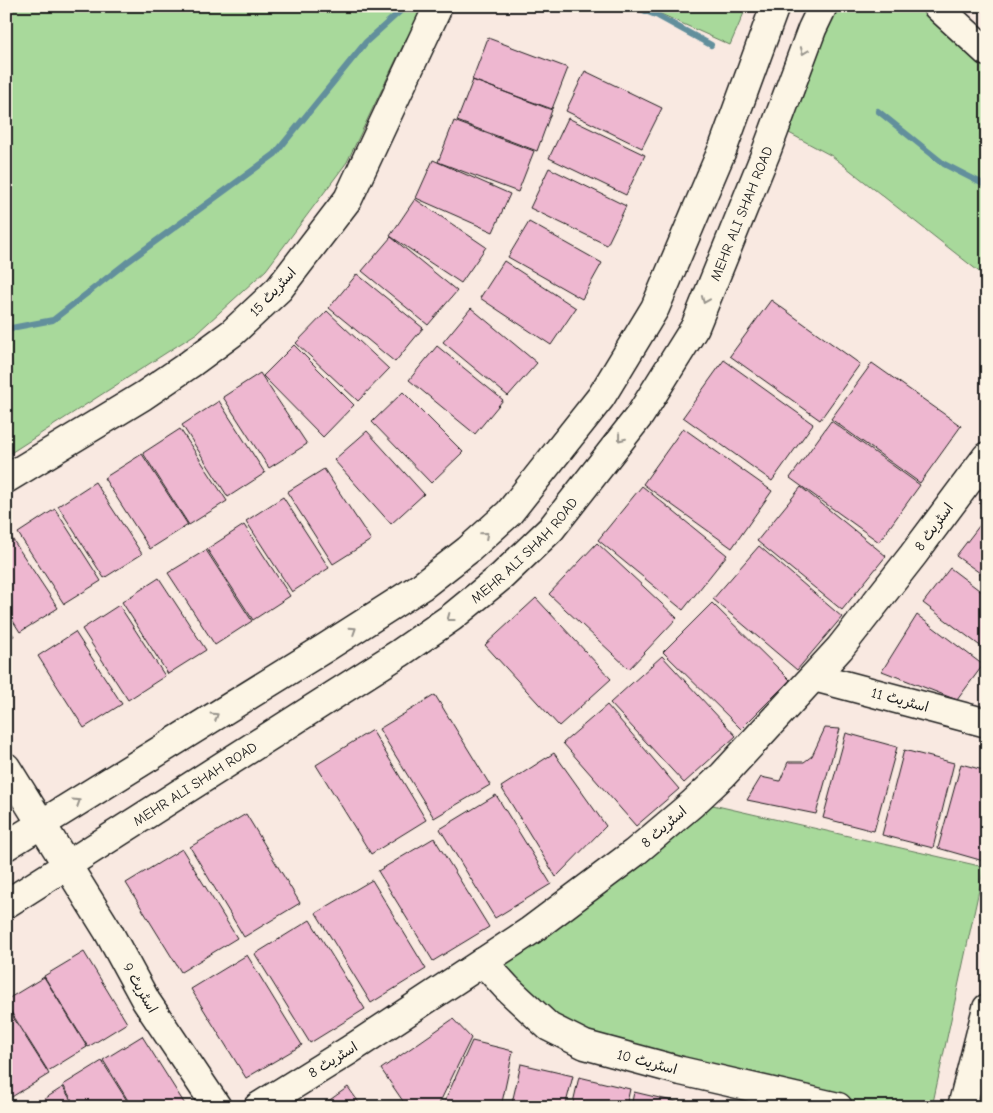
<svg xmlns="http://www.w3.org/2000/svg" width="993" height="1113" viewBox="0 0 993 1113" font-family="'Comic Neue','Playpen Sans Arabic',sans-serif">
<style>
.green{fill:#a8d99b;stroke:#627a5c}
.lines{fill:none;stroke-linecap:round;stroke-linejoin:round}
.stream{stroke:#628f9c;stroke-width:6}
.building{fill:#eeb7d0;stroke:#1c1c1c}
.minor-casing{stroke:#1c1c1c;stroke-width:31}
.minor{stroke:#fcf5e5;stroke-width:28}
.oneway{stroke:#97938b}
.labels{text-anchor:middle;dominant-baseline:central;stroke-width:4.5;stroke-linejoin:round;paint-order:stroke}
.street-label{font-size:14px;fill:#1c1c1c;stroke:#fcf5e5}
</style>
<rect width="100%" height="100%" fill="#f9e9e1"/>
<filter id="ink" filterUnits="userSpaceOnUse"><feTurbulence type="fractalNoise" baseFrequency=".02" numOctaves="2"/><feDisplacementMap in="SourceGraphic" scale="10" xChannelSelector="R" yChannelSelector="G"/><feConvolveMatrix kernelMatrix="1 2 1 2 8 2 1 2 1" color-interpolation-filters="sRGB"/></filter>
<g filter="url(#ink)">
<path class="green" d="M6,6H433L406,39L347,162L266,270L197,333L6,456Z
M643,6H747L730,45Z
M831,6H929L987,64V278L832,156L789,133Z
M704,803L984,867L932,1107H842L585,1045L483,962Z"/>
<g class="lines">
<path class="stream" d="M633,6L658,16L711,45
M878,111L944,164L987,186
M6,329L53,320L126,263L275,154L366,42L406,6"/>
</g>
<path class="building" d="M488,38L568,68L552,109L472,80Z
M585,71L662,108L642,148L566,111Z
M473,80L552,110L537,151L457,121Z
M568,118L645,155L626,195L549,158Z
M454,121L534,151L518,192L438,162Z
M433,160L510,194L493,232L416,198Z
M549,168L626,206L607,245L530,208Z
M415,199L486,247L461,283L390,236Z
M529,222L602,263L582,299L508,257Z
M391,237L457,291L428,325L362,271Z
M504,261L576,308L551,345L480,298Z
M357,274L423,328L395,362L329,308Z
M771,300L860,364L820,420L730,356Z
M471,308L537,363L508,396L443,342Z
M327,311L389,369L358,401L296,343Z
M294,345L354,405L323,437L263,376Z
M437,346L503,400L475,434L409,380Z
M724,360L813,424L772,481L683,417Z
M872,363L961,426L920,483L831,419Z
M260,373L307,444L269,468L223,397Z
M403,392L463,452L431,483L372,422Z
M219,401L265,473L228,497L182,425Z
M831,421L920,485L879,542L790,478Z
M683,428L772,491L732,548L643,484Z
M180,429L227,501L189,525L143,453Z
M367,431L424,494L391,524L334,460Z
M142,454L188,525L150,549L104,478Z
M324,469L371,540L333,564L287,492Z
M95,482L142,554L104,578L58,506Z
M642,486L727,555L683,610L598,540Z
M801,487L886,556L842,610L757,541Z
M283,497L329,568L292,592L246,521Z
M55,509L101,581L64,604L18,533Z
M983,521L987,523V578L956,556Z
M244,525L290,596L253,620L207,549Z
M11,537L58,608L20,632L6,610V540Z
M597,543L677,618L629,669L549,594Z
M759,546L842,617L797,670L713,599Z
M206,550L252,621L215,645L168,573Z
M950,568L987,596V651L923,603Z
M159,578L206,650L168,674L122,602Z
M536,598L611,679L559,726L485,645Z
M712,603L790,680L741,729L663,652Z
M119,605L165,676L128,700L82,629Z
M917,615L983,665L957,700L882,671Z
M6,624L14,636L6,641Z
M75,632L122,704L84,728L38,656Z
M662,656L736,736L684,783L610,703Z
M435,695L490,785L434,818L379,729Z
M607,705L679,789L636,826L563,743Z
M825,728L840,729L816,814L747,800L761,777L780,781L788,762H804L812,756Z
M372,730L426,820L371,854L316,765Z
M846,733L897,747L874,831L823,818Z
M904,750L954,763L933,848L882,835Z
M554,753L606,826L556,877L501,787Z
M961,764L987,771V862L938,848Z
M496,795L551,884L495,918L440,829Z
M246,814L300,903L244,937L190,847Z
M434,838L489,927L433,961L378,871Z
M182,849L237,938L181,972L126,883Z
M372,880L426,969L371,1003L316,913Z
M310,920L365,1009L310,1043L255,954Z
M84,952L127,1023L88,1047L44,976Z
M247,955L302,1045L246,1078L191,989Z
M44,977L87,1047L48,1071L6,1004V1000Z
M6,1006L49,1074L10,1098L6,1093Z
M453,1019L471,1038L438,1106L407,1107L381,1069Z
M142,1036L186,1106L132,1107L103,1060Z
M472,1041L513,1051L501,1107H442Z
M102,1061L131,1107H76L63,1085Z
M521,1064L573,1076L565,1107H511Z
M579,1077L630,1089L626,1107H572Z
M63,1087L75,1107H32Z
M348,1087L362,1107H320Z
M634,1092L685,1104L684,1107H631Z
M692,1103L706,1107H691Z"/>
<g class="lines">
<defs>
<g id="minor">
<path d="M937,6L987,52"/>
<path d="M6,479L143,396L190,364L232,333L279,289L348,199L436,11"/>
<path d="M814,677L987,723"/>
<path d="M6,767L108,931L146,1001L217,1107"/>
<path d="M6,846L325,648L422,586L468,550L509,513L601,397L655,308L723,148L775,6"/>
<path id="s1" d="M6,904L400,653L452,617L502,576L551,529L640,415L695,327L765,155L812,29L823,6"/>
<path d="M483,962L507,988L549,1027L585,1045L681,1071L838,1107"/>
<path d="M258,1107L348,1051L530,931L634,853L692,804L723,775L840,648L913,555L987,456"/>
<path d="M962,1107L987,1008"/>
</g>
</defs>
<use href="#minor" class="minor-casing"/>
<use href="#minor" class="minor"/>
</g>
<defs><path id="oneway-chevron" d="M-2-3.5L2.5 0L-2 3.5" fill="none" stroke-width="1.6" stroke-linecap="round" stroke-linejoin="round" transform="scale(1.25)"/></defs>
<g class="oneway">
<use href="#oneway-chevron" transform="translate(804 51) rotate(111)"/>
<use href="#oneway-chevron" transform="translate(705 300) rotate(112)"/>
<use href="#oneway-chevron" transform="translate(621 438) rotate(128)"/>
<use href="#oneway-chevron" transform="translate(485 535) rotate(-41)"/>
<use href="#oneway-chevron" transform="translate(450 618) rotate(143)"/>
<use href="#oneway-chevron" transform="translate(353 630) rotate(-33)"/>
<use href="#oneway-chevron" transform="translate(215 716) rotate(-32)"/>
<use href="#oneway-chevron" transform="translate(77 802) rotate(-32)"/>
</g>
</g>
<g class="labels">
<g class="street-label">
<text stroke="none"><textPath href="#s1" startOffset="1034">MEHR ALI SHAH ROAD</textPath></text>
<text transform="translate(273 292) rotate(-47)">اسٹریٹ 15</text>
<text transform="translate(934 527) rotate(-54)">اسٹریٹ 8</text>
<text stroke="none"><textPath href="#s1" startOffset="629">MEHR ALI SHAH ROAD</textPath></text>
<text transform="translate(900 700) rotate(15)">اسٹریٹ 11</text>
<text stroke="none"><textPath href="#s1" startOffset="224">MEHR ALI SHAH ROAD</textPath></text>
<text transform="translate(664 827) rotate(-41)">اسٹریٹ 8</text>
<text transform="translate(140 988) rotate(60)">اسٹریٹ 9</text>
<text transform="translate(333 1060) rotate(-32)">اسٹریٹ 8</text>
<text transform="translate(647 1062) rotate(15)">اسٹریٹ 10</text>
</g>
</g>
<rect width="993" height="1113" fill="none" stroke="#fcf5e5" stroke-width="25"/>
<rect x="12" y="12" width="968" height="1088" fill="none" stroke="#1c1c1c" stroke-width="2" filter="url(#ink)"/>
</svg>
